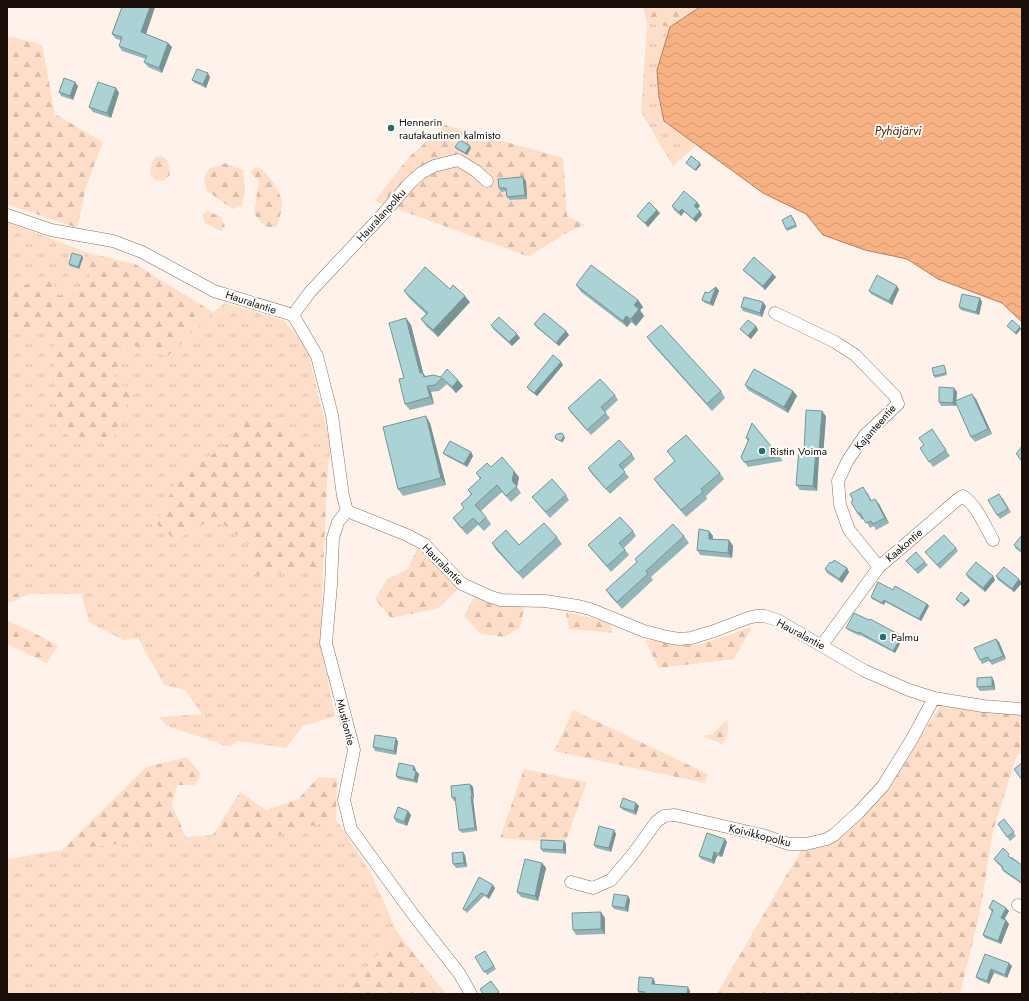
<svg xmlns="http://www.w3.org/2000/svg" width="1029" height="1001" viewBox="0 0 1029 1001" font-family="Jost,sans-serif">
<style>
.grass{fill:url(#grass-tufts)}
.forest{fill:url(#forest-firs)}
.water{fill:url(#water-waves);stroke:#b4805d}
.lines{fill:none;stroke-linecap:round;stroke-linejoin:round}
.street-casing{stroke:#8c7160;stroke-width:13}
.street{stroke:#fff;stroke-width:12}
.wall{fill:#93b5b7}
.shaded-wall{fill:#789495}
.building{fill:#abd3d5;stroke:#789495}
.poi-dot{fill:#226d70;stroke:#fff;stroke-width:1.5}
.labels{text-anchor:middle;dominant-baseline:central;stroke-width:4;stroke-linejoin:round;paint-order:stroke}
.poi-label{font-size:11px;fill:#190f08;stroke:#fff;text-anchor:start}
.street-label{font-size:11px;fill:#190f08;stroke:#fff}
.water-label{font-size:12px;font-style:italic;fill:#4e2300;stroke:#fff}
</style>
<defs>
<pattern id="grass-tufts" width="24" height="20" patternUnits="userSpaceOnUse"><rect width="24" height="20" fill="#fedec9"/><path d="M3 7l-1-3M5 7V3M7 7l1-3M15 17l-1-3M17 17v-4M19 17l1-3" fill="none" stroke="#d9bdab"/></pattern>
<pattern id="forest-firs" width="22" height="20" patternUnits="userSpaceOnUse"><rect width="22" height="20" fill="#fedec9"/><path d="M5 1l3.5 6h-7zM16 11l3.5 6h-7z" fill="#d9bdab"/></pattern>
<pattern id="water-waves" width="16" height="10" patternUnits="userSpaceOnUse"><rect width="16" height="10" fill="#f7b182"/><path d="M0 5q4-4 8 0t8 0" fill="none" stroke="#d3976f"/></pattern>
</defs>
<rect width="100%" height="100%" fill="#fff2ea"/>
<path class="grass" d="M647,23L670,27L657,70L659,97L664,121L697,145L673,166L641,112Z
M7,222L88,253L90,282L59,296L13,287L7,304Z
M225,303L283,320L307,347L331,447L328,464L284,423L245,417L222,450L183,468L175,540L214,518L250,545L255,576L323,569L321,648L335,716L303,726L286,748L238,741L230,747L167,726L159,717L202,714L185,690L164,685L138,638L123,640L89,622L81,594H7V329L53,327L58,432L111,443L133,391L112,382L128,344L168,356L213,312Z
M336,819L371,873L397,932L344,994H7V859L62,850L186,837L213,835L264,839Z"/>
<path class="forest" d="M643,7H700L670,27L647,23Z
M10,36L42,45L55,114L103,142L86,187L77,228L7,204V38Z
M445,125L563,158L567,216L585,225L568,232L529,256H527L375,201L408,158Z
M156,156C169,155 169,164 170,175L163,181L155,180L150,174L152,162Z
M225,163L243,170L245,192L242,206L233,209L207,191L204,178L209,169Z
M258,167C267,171 282,193 282,204C282,211 279,219 277,226C263,230 261,223 254,213L259,181L251,173L253,169Z
M208,211L221,217L225,226L221,231L205,223L202,214Z
M88,253L135,264L213,312L168,356L128,344L112,381L133,391L111,443L58,432L53,327L7,329V304L13,287L51,280L59,296L90,282Z
M245,417L284,423L328,464L323,569L255,576L250,545L215,518L175,540L156,523L183,468L222,450Z
M418,547L459,588L439,608L391,618L375,599L387,579L407,570Z
M7,594H29L7,604Z
M475,595L525,604L520,627L505,637L481,634L464,616Z
M566,612L609,622L613,633L569,629Z
M7,620L58,645L47,663L7,644Z
M752,627L734,659L659,668L645,640L698,645Z
M942,703L1022,715V753L1017,755L993,831L980,912L960,994H717L800,852L801,846H809L871,807L900,771Z
M573,710L708,774L705,783L554,751Z
M727,720C729,730 729,736 722,744L702,736L712,734Z
M187,757L201,774L195,785H177L172,805L186,837L62,850L146,767Z
M524,769L587,782L565,843L500,838Z
M319,777L337,778L336,819L264,839L213,835L240,792L266,810L298,799Z
M397,932L446,994H344Z"/>
<path class="water" d="M700,7H1022V322L1002,303L938,279L907,259L865,250L823,235L806,214L763,193L664,121L659,97L657,70L670,27Z"/>
<g class="lines">
<defs>
<path id="street" d="M7,215L51,230L113,241L142,252L214,291L293,315L317,356L332,415L343,496L347,511
M775,313L835,342L855,355L895,396L898,404L865,435L848,460L838,481L840,505L849,530L879,567
M293,315L310,292L384,213L409,184L421,173L434,166L458,160L476,171L487,181
M347,511L407,535L424,544L462,584L491,597L501,600L545,601L578,606L590,609L644,631L667,637L679,639L691,638L714,631L748,618L756,616H765L779,621L865,671L909,690L934,698L983,706L1022,709
M347,511L338,522L333,538L331,585L326,643L354,750L344,800L351,829L415,917L459,973L471,994
M822,645L879,567L957,500L963,496C977,506 985,526 993,540
M571,882L593,888L611,880L633,854L656,822L664,816L675,815L762,835L789,844H806L827,839L834,835L859,812L883,786L912,739L934,698
M1018,905L1022,907"/>
</defs>
<use href="#street" class="street-casing"/>
<use href="#street" class="street"/>
</g>
<path class="wall" d="M122,7H155L146,34L168,43L172,47L162,73L148,67L144,62L146,59L122,51L119,46L121,40L116,39L112,34Z
M210,77L206,88L195,83L192,80Z
M78,86L73,100L61,96L59,92Z
M116,88L119,93L111,118L93,112L89,107Z
M455,147L471,148L467,155L456,149Z
M526,181L527,199L510,200L507,197V191L501,192L499,188Z
M672,206H700L697,209L700,211L702,215L696,222L684,212L681,216L674,210Z
M660,213L648,227L637,216Z
M793,217L797,227L787,231L786,229Z
M82,256L83,258L79,269L70,266L69,264Z
M743,270L773,274L776,277L765,290L746,273Z
M576,285L638,300L643,307L640,310L644,316L636,326L631,322L627,327L581,292Z
M716,287L719,291L713,306L705,303L702,300L708,293Z
M450,289L470,302L438,337L426,326L421,319L426,314L409,298L404,291Z
M899,289L892,305L871,294L869,291Z
M980,298L982,302L979,315L961,310L959,307Z
M766,306L762,317L743,311L741,307Z
M406,318L411,325L423,373L426,376L433,375L463,386L456,393L447,384L439,391L431,392L434,404L410,410L405,404L404,378Z
M534,324L566,331L569,335L559,346L537,328Z
M491,325L517,334L520,338L512,346L493,329Z
M756,326L758,330L751,339L743,332L740,329Z
M647,337L721,391L725,398L712,411L652,344Z
M561,362L563,365L537,396L529,390L527,387Z
M945,367L947,375L935,378L934,376Z
M745,385L793,391L797,396L788,413L748,390Z
M954,388L957,392L956,401L976,399L992,434L975,442L971,437L956,402V406H941L939,402Z
M615,395L618,400L605,412L610,418L591,435L571,413L568,408Z
M826,416L823,456H819L817,491L800,490L796,485L804,450Z
M430,423L446,485L403,496L398,489Z
M752,423L779,456L783,461L748,467L741,457L748,441L746,438Z
M932,429L950,456L933,467L920,448L924,445Z
M667,451L720,473L724,479L706,496L707,499L686,517L659,486L654,479L675,461Z
M471,452L473,456L467,467L446,456L443,453Z
M632,454L635,459L623,470L629,477L610,494L591,473L588,468Z
M491,467L519,477L517,487L521,493L511,502L502,492L481,511L486,517L491,524L484,531L478,525L467,535L458,525L453,518L464,508L461,504L471,495L468,490L480,479L476,473Z
M867,492L872,501L879,504L889,523L876,530L874,526L870,528L864,518L862,520L858,514Z
M566,495L569,500L550,518L536,502L532,497Z
M1002,497L1011,512L1000,519L997,515Z
M633,531L636,536L624,548L629,555L611,572L592,550L588,545Z
M709,531L713,536V539L729,540L733,546L732,558L700,555L697,550Z
M1022,535V553L1016,549L1014,545Z
M684,536L689,543L651,577L653,580L622,609L611,597L606,590L637,562L635,559Z
M557,537L562,544L523,579L496,550L492,543L519,545Z
M956,548L958,551L940,569L925,552Z
M906,561L925,562L928,565L918,574Z
M832,563L847,568L849,572L842,583L827,573L825,569Z
M966,574L993,576L995,580L985,592L968,578Z
M996,576L1022,583L1014,592L998,580Z
M893,590L927,604L929,606L921,621L885,602L884,605L872,599L871,597Z
M846,628L902,636L903,638L895,653L860,635V636L848,630Z
M996,639L999,642L1006,659L992,665L989,661L982,664L980,660Z
M994,681L995,690L980,691L977,687Z
M396,738L398,742L396,755L375,751L373,747Z
M414,766L416,770V771L419,774L417,783L398,779L396,776Z
M470,784L473,787L474,799H473L477,831L462,833L459,830L456,801H454L452,798Z
M636,803L639,806L636,815L623,810L620,807Z
M408,811L411,815L407,826L396,822L394,818Z
M1004,819L1016,836L1010,841L998,824Z
M614,830L616,834L611,852L596,848L594,845Z
M564,841L566,844V854L543,852L541,849Z
M727,842L722,857L717,856L714,864L701,859L699,856Z
M465,855L467,867L456,868L453,864Z
M1012,857L1022,865V884L1004,872L1002,869V868L996,862L994,859Z
M542,863L546,868L538,901L521,897L517,892Z
M479,877L495,888L489,899L484,896L467,913L463,909Z
M628,896L630,900L628,912L614,909L612,906Z
M989,908L1009,911L1004,919L1009,924L1001,944L985,938L983,935L992,912Z
M605,918V934L576,935L573,930Z
M485,951L496,969L487,975L475,957Z
M985,954L1012,966L1007,978L994,973L989,984L979,980L976,977Z
M653,978L655,982V984L690,991V994H639L638,991Z"/>
<path class="shaded-wall" d="M150,7H155L145,37L141,32Z
M168,43L172,47L162,73L159,68Z
M208,73L210,77L206,88L203,84Z
M75,82L78,86L73,100L70,96Z
M116,88L119,93L111,118L107,113Z
M470,146L471,148L467,155L465,153Z
M700,163L701,165L696,171L695,170Z
M523,177L526,181L527,199L525,195Z
M697,202L700,206L696,210L694,206Z
M682,209L684,212L681,216L679,212Z
M657,210L660,213L648,227L645,223Z
M700,211L702,215L696,222L693,219Z
M82,256L83,258L79,269L78,267Z
M773,274L776,277L765,290L763,286Z
M897,286L899,289L892,305L889,301Z
M716,287L719,291L713,306L710,303Z
M465,296L470,302L438,337L433,330Z
M980,298L982,302L979,315L976,312Z
M638,300L643,307L640,310L644,316L636,326L631,319L634,305Z
M763,302L766,306L762,317L760,313Z
M626,316L631,322L627,327L623,321Z
M406,318L411,325L425,380L420,373Z
M756,326L758,330L751,339L748,336Z
M1020,327L1021,329L1016,335L1015,333Z
M566,331L569,335L559,346L556,343Z
M517,334L520,338L512,346L509,342Z
M561,362L563,365L537,396L534,393Z
M458,380L463,386L456,393L452,387Z
M427,386L431,392L434,404L430,397Z
M954,388L957,392L956,406L953,403Z
M793,391L797,396L788,413L784,407Z
M972,394L976,399L992,434L988,429Z
M822,411L826,416L823,456L819,451Z
M426,416L430,423L446,485L441,478Z
M564,436L565,438L562,443L561,441Z
M816,451L819,456L817,491L813,486Z
M471,452L473,456L467,467L464,464Z
M514,471L519,477L517,487L512,481Z
M875,499L879,504L889,523L885,518Z
M709,531L713,536L712,544L709,539Z
M729,540L733,546L732,558L728,553Z
M847,568L849,572L842,583L839,579Z
M993,576L995,580L985,592L983,588Z
M1019,579L1022,583L1014,592L1012,589Z
M969,599L970,601L964,607L963,605Z
M884,600L885,602L884,605L882,603Z
M927,604L929,606L921,621L919,619Z
M902,636L903,638L895,653L893,651Z
M996,639L999,642L1006,659L1003,656Z
M992,677L994,681L995,690L992,686Z
M396,738L398,742L396,755L394,751Z
M414,766L416,770L415,774L413,770Z
M416,771L419,774L417,783L414,780Z
M470,784L473,787L474,799L472,795Z
M471,796L473,799L477,831L475,828Z
M636,803L639,806L636,815L634,811Z
M408,811L411,815L407,826L404,822Z
M614,830L616,834L611,852L609,848Z
M725,839L727,842L722,857L719,854Z
M564,841L566,844V854L563,850Z
M463,852L465,855L467,867L464,863Z
M714,852L717,856L714,864L712,860Z
M542,863L546,868L538,901L535,896Z
M493,885L495,888L489,899L487,896Z
M628,896L630,900L628,912L625,908Z
M1006,908L1009,911L1003,922L1001,918Z
M601,912L605,918V934L601,929Z
M1006,920L1009,924L1001,944L998,941Z
M1009,963L1012,966L1007,978L1005,975Z
M991,969L994,973L989,984L987,981Z
M653,978L655,982L654,987L652,984Z
M688,987L690,991V994H687Z"/>
<path class="building" d="M122,7H150L141,32L168,43L159,68L144,62L147,56L119,46L122,37L112,34Z
M197,69L208,73L203,84L192,80Z
M64,78L75,82L70,96L59,92Z
M98,82L116,88L107,113L89,107Z
M460,140L470,146L465,153L455,147Z
M691,156L700,163L695,170L686,163Z
M523,177L525,195L507,197L506,188H499L498,179Z
M684,191L697,202L694,206L700,211L693,219L682,209L679,212L672,206Z
M649,202L657,210L645,223L637,216Z
M791,215L796,225L786,229L782,220Z
M72,253L82,256L78,267L69,264Z
M754,257L773,274L763,286L743,270Z
M591,265L638,300L634,305L639,309L631,319L626,316L623,321L576,285Z
M425,267L450,289L453,285L465,296L433,330L421,319L428,313L404,291Z
M877,275L897,286L889,301L869,291Z
M716,287L710,303L702,300L705,292L708,293Z
M962,294L980,298L976,312L959,307Z
M744,297L763,302L760,313L741,307Z
M544,313L566,331L556,343L534,324Z
M499,317L517,334L509,342L491,325Z
M406,318L420,373H423L424,377L433,375L441,377L447,369L458,380L452,387L442,378L435,385L427,386L430,397L405,404L399,379L404,378L389,323Z
M748,320L756,326L748,336L740,329Z
M1012,320L1020,327L1015,333L1007,326Z
M661,325L721,391L707,404L647,337Z
M553,355L561,362L534,393L527,387Z
M944,365L946,373L934,376L932,368Z
M754,369L793,391L784,407L745,385Z
M600,379L615,395L601,407L606,413L587,430L568,408Z
M939,387L954,388L953,403L939,402Z
M972,394L988,429L971,437L955,401Z
M806,410L822,411L819,451H816L813,486L796,485L799,449L804,450Z
M426,416L441,478L398,489L383,427Z
M752,423L779,456L744,462L741,457L749,439L746,438Z
M932,429L946,450L929,462L920,448L924,445L919,438Z
M562,433L564,436L561,441L556,439L555,436L557,434Z
M686,435L720,473L701,489L703,492L681,510L654,479L675,461L667,451Z
M619,440L632,454L619,465L625,472L606,489L588,468Z
M450,441L471,452L464,464L443,453Z
M1022,446V461L1018,457L1019,456L1016,454Z
M502,457L514,471L512,481L517,486L506,496L497,485L475,505L486,517L479,524L473,518L462,528L453,518L464,508L461,504L472,494L468,490L481,478L476,473L487,463L491,467Z
M552,479L566,495L546,512L532,497Z
M863,487L871,501L875,499L885,518L873,524L871,521L866,523L860,513L858,514L851,502L853,500L850,494Z
M999,494L1008,509L997,515L988,500Z
M620,517L633,531L619,543L625,550L607,566L588,545Z
M544,523L557,537L518,573L492,543L506,530L519,545Z
M673,524L684,536L646,571L648,574L617,602L606,590L637,562L635,559Z
M699,529L709,531V539L729,540L728,553L697,550Z
M944,535L956,548L937,565L925,552Z
M1022,535V552L1014,545Z
M916,552L925,562L915,570L906,561Z
M834,560L847,568L839,579L825,569L830,562L832,563Z
M976,562L993,576L983,588L966,574Z
M1004,567L1019,579L1012,589L996,576Z
M878,582L893,590L895,586L927,604L919,619L884,600L882,603L871,597Z
M961,592L969,599L963,605L956,599Z
M854,613L869,620L870,619L902,636L893,651L859,632L858,633L846,628Z
M996,639L1003,656L990,661L988,657L980,660L974,648Z
M992,677V686L977,687V678Z
M375,735L396,738L394,751L373,747Z
M399,763L414,766L413,770L416,771L414,780L396,776Z
M1022,763V780L1014,769Z
M470,784L472,795L471,796L475,828L459,830L455,797L452,798L451,786Z
M623,798L636,803L634,811L620,807Z
M398,807L408,811L404,822L394,818Z
M1004,819L1014,832L1007,837L998,824Z
M599,826L614,830L609,848L594,845Z
M707,833L725,839L719,854L714,852L712,860L699,856Z
M541,840L564,841L563,850L541,849Z
M1003,848L1009,854L1008,856L1022,865V883L1002,869L1003,867L994,859Z
M463,852L464,863L453,864L452,853Z
M525,859L542,863L535,896L517,892Z
M479,877L493,885L487,896L481,893L465,910L463,909Z
M614,894L628,896L625,908L612,906Z
M993,900L1006,908L1001,918L1006,920L998,941L983,935L993,910L989,908Z
M601,912V929L573,930L572,913Z
M485,951L494,966L484,972L475,957Z
M985,954L1009,963L1005,975L991,969L987,981L976,977Z
M639,977L653,978L652,984L688,987L687,994H645V992L638,991Z
M491,981L499,992L496,994H483L480,989Z"/>
<g class="poi-dot">
<circle cx="391" cy="128" r="4"/>
<circle cx="762" cy="451" r="4"/>
<circle cx="883" cy="637" r="4"/>
</g>
<g class="labels">
<g class="poi-label">
<text x="399" y="122">Hennerin<tspan x="399" dy="13">rautakautinen kalmisto</tspan></text>
<text x="770" y="451">Ristin Voima</text>
<text x="891" y="637">Palmu</text>
</g>
<g class="street-label">
<text transform="translate(381 215) rotate(-48)">Hauralanpolku</text>
<text transform="translate(251 302) rotate(18)">Hauralantie</text>
<text transform="translate(875 427) rotate(-49)">Kajanteentie</text>
<text transform="translate(904 545) rotate(-41)">Kaakontie</text>
<text transform="translate(443 564) rotate(45)">Hauralantie</text>
<text transform="translate(801 634) rotate(28)">Hauralantie</text>
<text transform="translate(346 722) rotate(76)">Mustiontie</text>
<text transform="translate(760 835) rotate(14)">Koivikkopolku</text>
</g>
<g class="water-label">
<text x="898" y="131">Pyhäjärvi</text>
</g>
</g>
<rect width="1029" height="1001" fill="none" stroke="#190f08" stroke-width="16"/>
</svg>
